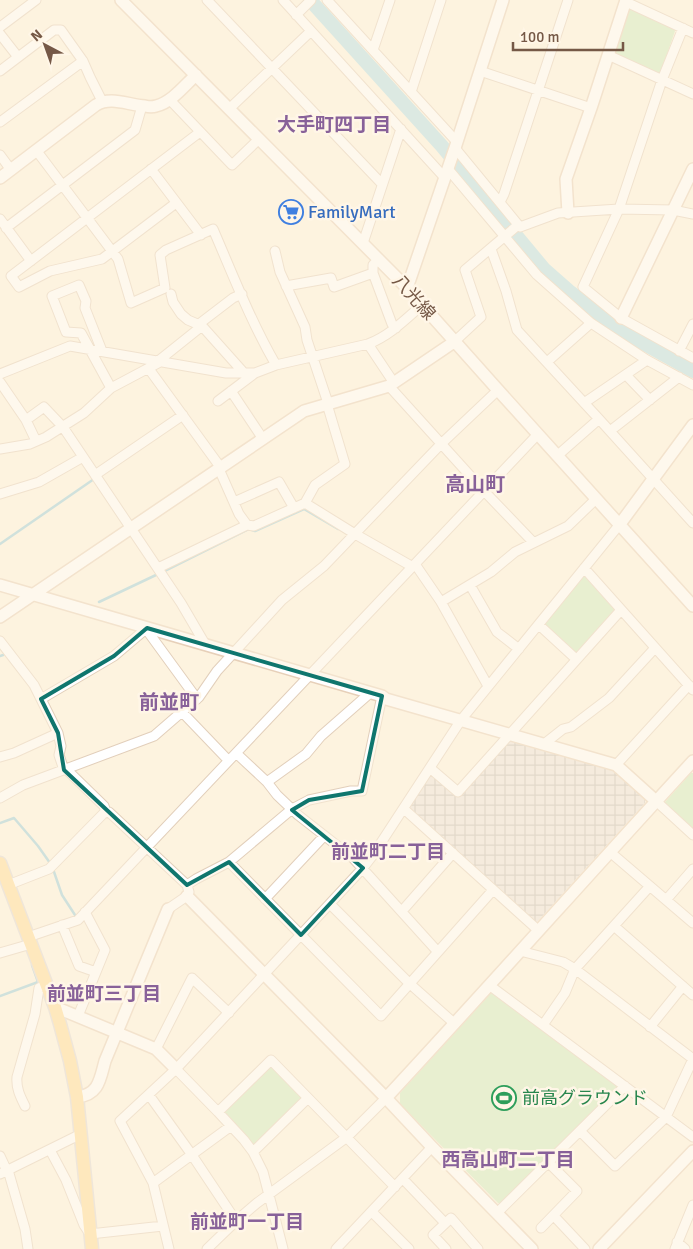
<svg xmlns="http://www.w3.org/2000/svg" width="693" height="1249" viewBox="0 0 693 1249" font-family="Signika,'Noto Sans JP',sans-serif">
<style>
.industrial{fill:url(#industrial-grid)}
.green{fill:#cfebbe}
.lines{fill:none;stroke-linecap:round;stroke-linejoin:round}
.stream{stroke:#99cdda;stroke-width:2.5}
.river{stroke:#b3dee7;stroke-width:14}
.street-casing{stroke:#e2cfbb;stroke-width:11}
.secondary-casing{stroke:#e7d0b9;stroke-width:14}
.primary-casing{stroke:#ded7d3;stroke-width:15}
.street{stroke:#fff;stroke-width:9}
.secondary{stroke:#fff;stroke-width:11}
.primary{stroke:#ffdb95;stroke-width:12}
.marked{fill:none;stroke:#0f766e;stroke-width:4;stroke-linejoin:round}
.labels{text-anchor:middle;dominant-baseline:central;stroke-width:5;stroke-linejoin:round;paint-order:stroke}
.shop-label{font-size:18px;fill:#366cbe;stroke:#fff6e7;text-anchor:start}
.street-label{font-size:18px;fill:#755846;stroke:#fff6e7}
.leisure-label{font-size:18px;fill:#27864d;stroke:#fff6e7;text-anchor:start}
.neighbourhood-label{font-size:19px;font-weight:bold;fill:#886199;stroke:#fff6e7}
.quarter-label{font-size:20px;font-weight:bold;fill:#886199;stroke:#fff6e7}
</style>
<defs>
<pattern id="industrial-grid" width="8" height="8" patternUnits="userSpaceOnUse" patternTransform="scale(1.25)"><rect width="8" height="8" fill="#ebe3db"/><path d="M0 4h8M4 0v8" fill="none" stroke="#c3bbb3"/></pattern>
</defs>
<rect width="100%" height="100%" fill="#fdf3df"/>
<path class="industrial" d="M509,740L611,769L615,771L645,798V803L537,922H534L409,809V806L430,773L457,795Z"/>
<path class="green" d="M632,9L674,28L675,31L661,72L658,74L616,55L615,52L629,10Z
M582,576H585L615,609V612L577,653H574L545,626L544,623Z
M691,773H693V831L665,805V802Z
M491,993H493L619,1085V1089L501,1204L498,1203L400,1104V1093Z
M270,1066H272L303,1096L302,1100L256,1145L253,1146L225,1114V1111Z"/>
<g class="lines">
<path class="stream" d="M0,544L94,479
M165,571L249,529L255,531L304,509L338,529
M99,602L156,575
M0,656L3,655
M0,823L14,818L38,846L50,863
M53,869L62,895L75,915
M0,996L38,982L32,965"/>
<path class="river" d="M310,0L441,145L544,269L569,291L621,331L693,371"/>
<defs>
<path id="street" d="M207,0L382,184
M283,0L445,178
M327,0L457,142
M626,2L693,33
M296,15L311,0
M0,27L36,0
M683,28L662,80L619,209L583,287L621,318L693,358
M0,34L18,57
M373,50L390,0
M608,55L693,94
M0,71L54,30H61L83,61L90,77L102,101
M480,71L591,108
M411,92L441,0
M170,100L232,165L259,139
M229,109L311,31
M0,122L83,61
M455,148L520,227L558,213L619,209L673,210L693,214
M36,150L118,259L131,303L165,288L160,255L166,250L213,229C233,275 251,322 276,365
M0,155L11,170
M151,169L201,235
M448,169L537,275L591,323L647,360L693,385
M500,202L504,194L568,0
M176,203L102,259L50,271L19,287L11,276L200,132
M0,219L31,261
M6,228L135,130L142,106
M363,243L401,129
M491,249L506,291L517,330L599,419L693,523
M275,251L280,272L305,327L307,340L328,403
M379,259L373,265V273L392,324L396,328
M286,286L331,278L334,287L373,273
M171,294L173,302L181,314L188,320L202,326L244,373
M199,324L233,298L242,294
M454,342L481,317L465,270L518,225
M368,344L394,383
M102,351L85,308L86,301L79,285L52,296L66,332L81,333L111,388
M679,351L693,324
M157,362L202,326
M547,362L591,323
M149,369L221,468
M0,374L70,346L226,373H255L276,365L368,344C389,336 405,320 422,305
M626,375L650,400
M0,382L26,420L36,441
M389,386L484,491L533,542
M231,391L263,439
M218,401L255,373
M584,403L647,360
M26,420L44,407L63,427L181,603L205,644
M610,431L679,377
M0,449L30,444L46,437L84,413L111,388L160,362
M558,455L599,419
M219,469L239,514L247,525
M95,475L183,415
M0,494L39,482L83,457
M234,502L279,482L294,508
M305,503L315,485L345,464L327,404
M415,564L441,602L488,686
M158,568L247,525L254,526L305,503L355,534L413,567
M584,568L693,690
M470,585L497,632L519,649
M441,602L491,572L515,552L568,526L596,499
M539,625L576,659
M146,629L197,699
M0,641L34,685L58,733L61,746L59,755L64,770
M41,699L114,656L147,628
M182,712L228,760
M544,744L563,729L571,727L609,698L655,648
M236,753L267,782L277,795L298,815L353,858L438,952
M0,757L14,753L58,733
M616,765L689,685
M430,768L458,792L621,610
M66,769L104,806L106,812
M267,782L306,754L321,736L370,693
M0,798L23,785L154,736L199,697L217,671L282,600L324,566L441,444L498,390
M656,801L693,835
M404,809L539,931
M610,852L693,923
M229,862L381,1016L493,890
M8,885L49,869L104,813L109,812L187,885
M265,899L324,836
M666,900L693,869
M330,904L409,983L455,1024
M168,909L187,896L189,892L187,885L196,879L229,862L292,809L309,800L351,791H362L382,696
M402,911L453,853
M62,925L79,966L96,972
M614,926L693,995
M28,937L78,920L538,434
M520,951L563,962L575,969L693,1059L666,1117L615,1166L580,1131
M0,953L31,944
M489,985L693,1137
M78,1016L105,950L85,912
M543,1025L565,993L575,969L650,886
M650,1027L683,986
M156,1049L192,978L229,1013
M176,1069L218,1112L244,1140L253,1152L263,1172L283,1249
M149,1095L192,1155L236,1221
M25,1106C20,1096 16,1088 17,1077L35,1014L39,988L46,985
M218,1112L271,1060L395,1187
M50,1150L66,1180L84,1225L90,1234L163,1226
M253,1152L308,1098
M0,1156L7,1171
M8,1170L25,1229L28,1249
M0,1174L81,1134
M403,1179L445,1223
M153,1183L231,1126
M372,1212L409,1249
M497,1213L625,1086
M554,1216L585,1249
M541,1228L577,1191L548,1162
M677,1242L685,1249
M169,1249L153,1183L120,1121L176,1069L363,868L373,855L461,720L620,524
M207,1249L236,1221L257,1203L347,1137L386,1098
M336,1249L432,1147
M446,1249L433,1235L451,1218L478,1249
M675,1249L693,1205"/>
<path id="secondary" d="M121,0L407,288L498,390L693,606
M0,178L96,105C111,96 128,105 145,106C149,107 153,107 156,106C172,102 184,86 196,75
M568,213L566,179L591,108L626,0
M407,288L455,148L503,0
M621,318L693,169
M620,524L693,425
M0,585L382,696L386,699L616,765L656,801
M0,617L304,411L389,386L454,342
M187,896L386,1098L432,1147L532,1249
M55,1007L156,1049L176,1069
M77,1097C99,1095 100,1079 105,1061L168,909
M386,1098C489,987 590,873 693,761
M599,1249L693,1151"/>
<path id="primary" d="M0,863L55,1007L60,1024L70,1061L77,1097L92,1249"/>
</defs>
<use href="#street" class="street-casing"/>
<use href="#secondary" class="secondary-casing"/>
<use href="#primary" class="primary-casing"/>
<use href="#street" class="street"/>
<use href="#secondary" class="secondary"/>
<use href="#primary" class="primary"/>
</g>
<path d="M0 0H693V1249H0ZM147,628L382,696L362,791L309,800L292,810L363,868L301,935L229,862L187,885L64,770L58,733L41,699L114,656Z" fill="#fdf3df" fill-opacity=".55" fill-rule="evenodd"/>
<path class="marked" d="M147,628L382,696L362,791L309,800L292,810L363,868L301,935L229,862L187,885L64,770L58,733L41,699L114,656Z"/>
<defs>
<symbol id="supermarket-ring" viewBox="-11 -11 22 22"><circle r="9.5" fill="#fff6e7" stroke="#3f7fe0" stroke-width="1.5"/><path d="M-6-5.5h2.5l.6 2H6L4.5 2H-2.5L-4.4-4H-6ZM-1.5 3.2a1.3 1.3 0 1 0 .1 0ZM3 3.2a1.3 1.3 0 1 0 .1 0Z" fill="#3f7fe0"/></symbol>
<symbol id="stadium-ring" viewBox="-11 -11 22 22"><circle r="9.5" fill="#fff6e7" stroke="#2e9e5b" stroke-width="1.5"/><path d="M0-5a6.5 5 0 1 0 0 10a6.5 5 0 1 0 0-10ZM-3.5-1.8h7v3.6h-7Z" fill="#2e9e5b"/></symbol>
</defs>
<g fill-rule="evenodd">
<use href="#supermarket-ring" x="277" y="198" width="28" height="28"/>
<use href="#stadium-ring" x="490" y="1084" width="28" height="28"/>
</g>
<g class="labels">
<g class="shop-label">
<text x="308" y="212">FamilyMart</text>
</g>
<g class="street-label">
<text transform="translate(414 297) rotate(48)">八光線</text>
</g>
<g class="leisure-label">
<text x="522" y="1098">前高グラウンド</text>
</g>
<g class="neighbourhood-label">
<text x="334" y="125">大手町四丁目</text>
<text x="388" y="852">前並町二丁目</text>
<text x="104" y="994">前並町三丁目</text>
<text x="508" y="1160">西高山町二丁目</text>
<text x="247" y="1222">前並町一丁目</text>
</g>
<g class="quarter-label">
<text x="475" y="484">高山町</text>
<text x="169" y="702">前並町</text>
</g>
</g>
<g transform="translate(45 45) rotate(319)" stroke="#fff6e7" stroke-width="4" paint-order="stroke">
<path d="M0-4L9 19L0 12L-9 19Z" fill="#755846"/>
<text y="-8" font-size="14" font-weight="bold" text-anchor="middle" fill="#755846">N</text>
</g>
<path d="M513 42v8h110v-8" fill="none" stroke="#755846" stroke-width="2.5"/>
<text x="520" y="42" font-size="15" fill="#755846" stroke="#fff6e7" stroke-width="4" paint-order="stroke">100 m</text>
</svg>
